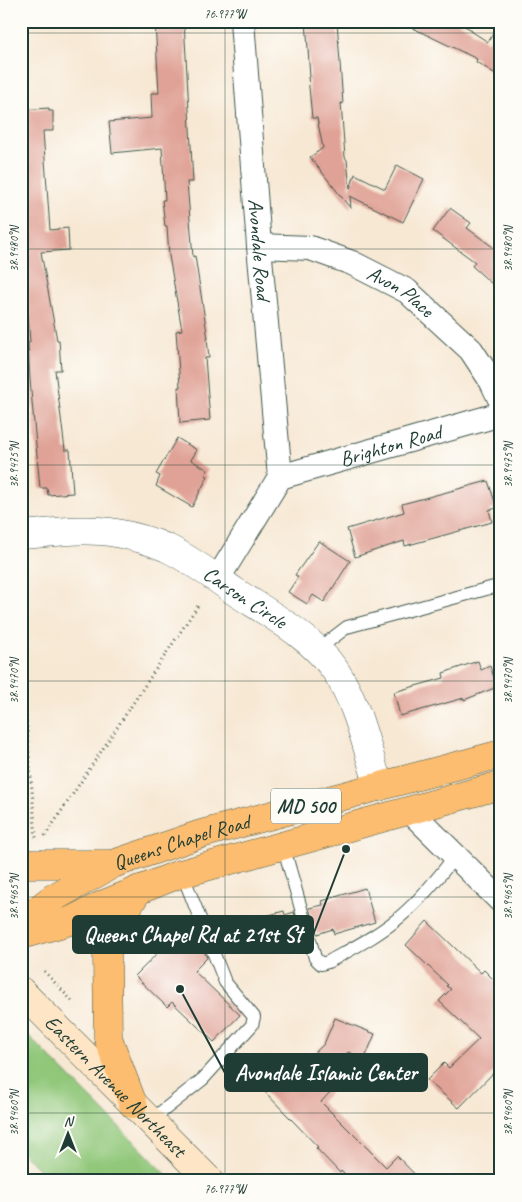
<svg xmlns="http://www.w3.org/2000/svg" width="522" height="1202" viewBox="0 0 522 1202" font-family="Caveat,sans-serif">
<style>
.green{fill:#90c779;stroke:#588256}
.building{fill:#e0a296}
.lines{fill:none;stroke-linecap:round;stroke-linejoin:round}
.service-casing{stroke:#3f574c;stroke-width:14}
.minor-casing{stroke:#3f574c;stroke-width:26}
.tertiary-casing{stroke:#3f574c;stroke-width:29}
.secondary-casing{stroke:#3f574c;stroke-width:29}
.primary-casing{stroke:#3f574c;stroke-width:29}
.path{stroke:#3f574c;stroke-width:3;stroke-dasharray:1 4;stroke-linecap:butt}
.service{stroke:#fff;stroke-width:12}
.minor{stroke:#fff;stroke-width:24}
.tertiary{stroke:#fff;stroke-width:28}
.secondary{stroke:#fee5c5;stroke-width:28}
.primary{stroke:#fcbd6f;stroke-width:28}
.ticks{fill:none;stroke:#1f3d34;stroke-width:1;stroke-opacity:0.45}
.labels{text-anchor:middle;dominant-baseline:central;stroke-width:4;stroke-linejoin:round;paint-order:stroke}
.shield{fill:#fdfcf7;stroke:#62766e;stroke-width:1}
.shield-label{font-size:20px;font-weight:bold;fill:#1f3d34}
.street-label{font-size:21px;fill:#1f3d34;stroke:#fdfcf7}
.leader{fill:none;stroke:#1f3d34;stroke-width:2}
.callout-dot{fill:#1f3d34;stroke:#fdfcf7;stroke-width:2}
.callout{fill:#1f3d34;stroke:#1f3d34;stroke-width:2}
.callout-label{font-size:22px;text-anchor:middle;font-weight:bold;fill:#fff}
.neatline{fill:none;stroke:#1f3d34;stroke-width:2}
.ticks-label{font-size:12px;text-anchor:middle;fill:#1f3d34}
</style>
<rect width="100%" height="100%" fill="#fdfcf7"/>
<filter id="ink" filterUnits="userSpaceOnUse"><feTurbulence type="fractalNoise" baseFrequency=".02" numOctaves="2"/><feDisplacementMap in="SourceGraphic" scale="10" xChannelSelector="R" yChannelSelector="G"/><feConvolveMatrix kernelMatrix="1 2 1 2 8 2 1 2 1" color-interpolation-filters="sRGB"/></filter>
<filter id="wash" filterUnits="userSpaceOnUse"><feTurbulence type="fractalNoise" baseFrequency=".0096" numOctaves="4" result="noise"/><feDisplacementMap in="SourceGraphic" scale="20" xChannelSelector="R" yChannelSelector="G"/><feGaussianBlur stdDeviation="1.12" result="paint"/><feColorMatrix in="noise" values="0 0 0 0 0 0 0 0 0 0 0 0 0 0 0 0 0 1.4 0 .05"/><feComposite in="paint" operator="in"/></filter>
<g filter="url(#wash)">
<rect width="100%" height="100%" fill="#f7e8d4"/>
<path class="green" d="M21,1028L173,1181H50L21,1151Z"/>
<g id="blocks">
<path class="building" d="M184,21L193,182H187L193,257L195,256L208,339H207L209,358H205L210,420L180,423L178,387H180L176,331L182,330L169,256L167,226H165L162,200H165L162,148L112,153L109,122L152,118L151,93H159L155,22Z
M306,21H337L343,104L341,103L345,157L347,160L350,189L355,174L385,189L397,165L424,179L403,222L350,196L351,209L310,157L323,148L317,118H312L308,77H310Z
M398,21H455L472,30L471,31L488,42L501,21V77L476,62L477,59Z
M49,108V111H53V131H43L50,230L68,228L69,250L41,252L57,340H59L61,370H55L65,450H70L73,493L48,495L47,488H40L30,380L28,343L30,342L28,316L21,276V110Z
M450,208L471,223L467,228L501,253V292L472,266L475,262L433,231Z
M177,438L197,450L191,460L208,470L205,475L208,476L192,507L156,486L160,476L156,474Z
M488,481L497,508L489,510L492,522L405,546L404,541L355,557L347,529L404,512L402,504Z
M319,541L350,561L324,602L313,595L307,604L288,592L298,577L295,575Z
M478,661L481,670L490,666L497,687L464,700V698L400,716L394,692L444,678L443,673Z
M365,888L375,922L334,934L333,929L317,934L309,908L323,905L322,901Z
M284,911L285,915L294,912L301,939L278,946L277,944L255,950V948L242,952L235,927L246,923V921Z
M427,921L481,973L484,970L501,987V1065L459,1108L427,1080L444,1063L449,1068L479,1039L439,1001L451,989L446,986L448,985L406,945Z
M181,929L204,951L207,958L194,971L240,1015L214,1042L172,1002L167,1007L135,976Z
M335,1018L375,1034L365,1058L348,1052L321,1079L332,1090L321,1102L386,1167L397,1156L421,1181H351L341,1171L340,1173L316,1148L318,1147L263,1090L298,1056L304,1063L324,1044Z"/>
</g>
</g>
<g filter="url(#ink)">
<use href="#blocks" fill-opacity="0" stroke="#3f574c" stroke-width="1"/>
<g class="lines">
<defs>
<path id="service" d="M317,650L347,627L501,585
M283,845L315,958L321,964L328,962C353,948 379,935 401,916C421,899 439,877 455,856
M150,1121L203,1079L252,1025L254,1017L225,982L182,873"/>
<g id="minor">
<path id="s1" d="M242,21L259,246L280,477"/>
<path id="s2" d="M259,246L310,248L352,263L407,291L471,350L492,382L501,401"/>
<path id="s3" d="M280,477L501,414"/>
<path d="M217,580L280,477"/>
<path d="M409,810L501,901"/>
</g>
<g id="tertiary">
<path id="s4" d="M21,535C52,533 85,527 116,533C133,536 151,541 167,548C190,559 213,576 234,591C269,614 311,636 335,670C358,704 367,749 379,787"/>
</g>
<g id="secondary">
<path id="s5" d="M21,991L210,1181"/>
</g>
<g id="primary">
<path d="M21,862L30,864H111"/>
<path id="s6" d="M21,922L53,898L113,864L201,834L501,754"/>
<path d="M21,935L70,921L104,904L177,875L501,785"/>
<path d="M133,1104L108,1038L107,953L118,923L139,889"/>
</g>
</defs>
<use href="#service" class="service-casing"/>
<use href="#minor" class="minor-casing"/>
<use href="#tertiary" class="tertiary-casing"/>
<use href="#secondary" class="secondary-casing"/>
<use href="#primary" class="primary-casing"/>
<path class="path" d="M21,657L36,838
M45,836L199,604
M44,971L72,1001"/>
<use href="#service" class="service"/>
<use href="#minor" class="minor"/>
<use href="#tertiary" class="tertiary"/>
<use href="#secondary" class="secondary"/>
<use href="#primary" class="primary"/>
</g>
</g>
<path class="ticks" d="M225,21V1181M21,33H501M21,249H501M21,465H501M21,681H501M21,897H501M21,1113H501"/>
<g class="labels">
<rect class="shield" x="271" y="788.5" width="70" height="35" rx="4"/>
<g class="shield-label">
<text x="306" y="806">MD 500</text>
</g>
<g class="street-label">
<text stroke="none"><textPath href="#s1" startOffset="229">Avondale Road</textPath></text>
<text stroke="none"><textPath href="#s2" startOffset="152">Avon Place</textPath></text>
<text stroke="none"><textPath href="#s3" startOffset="115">Brighton Road</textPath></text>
<text stroke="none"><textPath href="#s4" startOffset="241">Carson Circle</textPath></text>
<text stroke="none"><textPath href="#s6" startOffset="181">Queens Chapel Road</textPath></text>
<text stroke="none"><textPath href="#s5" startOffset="134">Eastern Avenue Northeast</textPath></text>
</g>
</g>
<path class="leader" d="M346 849L313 935M180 989L225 1073"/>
<g class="callout-dot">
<circle cx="346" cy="849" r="5"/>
<circle cx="180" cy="989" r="5"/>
</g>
<g class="callout">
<rect x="73" y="916" width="240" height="37" rx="5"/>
<rect x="225" y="1054" width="202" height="37" rx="5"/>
</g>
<g class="callout-label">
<text x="193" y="942">Queens Chapel Rd at 21st St</text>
<text x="326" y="1080">Avondale Islamic Center</text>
</g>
<rect width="522" height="1202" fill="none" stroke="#fdfcf7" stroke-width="55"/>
<g transform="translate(68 1134)" stroke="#fdfcf7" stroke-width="4" paint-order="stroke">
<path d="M0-4L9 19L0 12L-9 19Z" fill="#1f3d34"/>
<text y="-8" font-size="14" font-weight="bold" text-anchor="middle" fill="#1f3d34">N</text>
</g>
<rect x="28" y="28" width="466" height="1146" class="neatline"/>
<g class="ticks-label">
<text x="225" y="18">76.977°W</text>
<text transform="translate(14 249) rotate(-90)" y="4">38.9480°N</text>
<text transform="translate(508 249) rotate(-90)" y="4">38.9480°N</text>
<text transform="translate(14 465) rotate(-90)" y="4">38.9475°N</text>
<text transform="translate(508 465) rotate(-90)" y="4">38.9475°N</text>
<text transform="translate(14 681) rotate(-90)" y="4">38.9470°N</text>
<text transform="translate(508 681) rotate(-90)" y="4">38.9470°N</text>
<text transform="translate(14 897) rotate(-90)" y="4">38.9465°N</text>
<text transform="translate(508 897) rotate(-90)" y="4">38.9465°N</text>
<text transform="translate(14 1113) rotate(-90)" y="4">38.9460°N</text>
<text transform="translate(508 1113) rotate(-90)" y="4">38.9460°N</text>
<text x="225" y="1193">76.977°W</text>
</g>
</svg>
